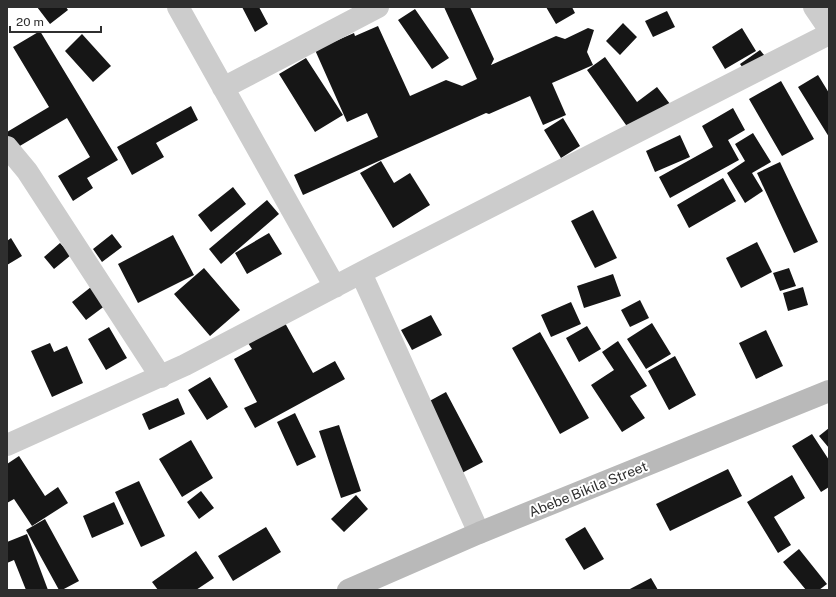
<svg xmlns="http://www.w3.org/2000/svg" width="836" height="597" viewBox="0 0 836 597" font-family="'Public Sans',sans-serif">
<style>
.building{fill:#161616}
.lines{fill:none;stroke-linecap:round;stroke-linejoin:round}
.street{stroke:#ccc;stroke-width:22}
.secondary{stroke:#b9b9b9;stroke-width:22}
.labels{text-anchor:middle;dominant-baseline:central;stroke-width:4;stroke-linejoin:round;paint-order:stroke}
.street-label{font-size:14px;fill:#2f2f2f;stroke:#fff}
</style>
<rect width="100%" height="100%" fill="#fff"/>
<path class="building" d="M37,7H66L68,10L50,24Z
M242,7H259L268,24L255,32Z
M444,7H470L494,59L491,65L556,36L565,39L588,28L594,30L587,52L593,65L552,83L566,115L543,125L530,96L489,114L486,113L303,195L294,175L378,137L367,113L347,122L315,50L354,33L355,36L378,26L410,96L446,80L462,86L477,79Z
M546,7H572L575,13L556,24Z
M415,9L449,58L432,69L398,20Z
M667,11L675,27L653,37L645,21Z
M623,23L637,37L620,55L606,41Z
M742,28L756,51L725,69L712,47Z
M40,31L118,160L87,178L93,188L73,201L58,176L90,157L67,118L13,150L7,140V132L49,107L13,47Z
M82,34L111,66L93,82L65,51Z
M760,50L769,61L749,76L740,64Z
M605,57L637,102L657,87L670,104L631,132L587,70Z
M306,58L343,115L315,132L279,74Z
M818,75L829,93V137L798,87Z
M781,81L814,139L782,156L749,99Z
M191,106L198,120L156,143L164,157L132,175L117,147Z
M733,108L745,130L728,140L739,160L670,198L659,177L713,147L702,126Z
M563,118L580,146L561,158L544,130Z
M753,133L771,162L752,173L763,191L745,203L727,173L745,161L735,144Z
M680,135L690,157L655,172L646,151Z
M381,161L394,183L410,173L430,205L393,228L360,173Z
M780,162L818,242L794,253L757,173Z
M723,178L736,201L689,228L677,205Z
M233,187L246,204L211,232L198,215Z
M267,200L279,214L221,264L209,249Z
M593,210L617,258L595,268L571,221Z
M269,233L282,254L247,274L235,253Z
M112,234L122,247L102,262L93,249Z
M173,235L194,275L138,303L118,264Z
M11,238L22,256L7,265V241Z
M757,242L772,272L741,288L726,258Z
M60,243L71,255L54,269L44,257Z
M204,268L240,310L210,336L174,294Z
M789,268L796,286L780,291L773,273Z
M613,274L621,296L584,308L577,286Z
M91,287L106,305L86,320L72,302Z
M803,287L808,305L788,311L783,293Z
M640,300L649,318L630,327L621,310Z
M571,302L581,324L551,337L541,315Z
M431,315L442,335L412,350L401,330Z
M285,323L313,373L335,361L345,379L255,428L244,408L257,402L234,359L252,349L248,343Z
M652,323L671,354L646,369L627,339Z
M587,326L601,349L579,362L566,338Z
M109,327L127,358L106,370L88,339Z
M766,330L783,366L756,379L739,343Z
M540,332L589,418L560,434L512,348Z
M618,341L647,386L630,396L645,418L622,432L591,385L614,370L602,352Z
M50,343L54,352L67,346L83,383L52,397L31,351Z
M675,356L696,395L669,410L648,371Z
M210,377L228,407L207,420L188,390Z
M446,392L483,462L460,474L424,404Z
M178,398L185,414L149,430L142,414Z
M295,413L316,457L297,466L277,422Z
M339,425L361,491L341,498L319,431Z
M829,428V448L819,436Z
M812,434L829,460V487L821,492L792,446Z
M191,440L213,478L182,497L159,459Z
M19,456L45,496L58,487L68,503L32,526L14,499L7,503V464Z
M728,469L742,496L670,531L656,504Z
M792,475L805,498L774,517L791,545L778,553L747,502Z
M139,481L165,536L141,547L115,492Z
M201,491L214,508L199,519L187,502Z
M356,495L368,509L344,532L331,519Z
M114,502L124,524L92,538L83,516Z
M45,519L79,581L62,590H59L26,530Z
M266,527L281,552L233,581L218,556Z
M585,527L604,559L584,570L565,539Z
M27,534L48,590H26L14,560L7,563V542Z
M799,549L827,584L819,590H806L783,562Z
M196,551L214,578L196,590H158L152,582Z
M651,578L658,590H628Z"/>
<g class="lines">
<path class="street" d="M178,7L335,287
M814,7L829,29
M223,88L378,7
M7,147L27,171L161,377
M361,273L479,533
M7,445L185,365L374,266L829,34"/>
<path class="secondary" d="M348,590L479,533L829,391"/>
</g>
<g class="labels">
<g class="street-label">
<text transform="translate(588 489) rotate(-22)">Abebe Bikila Street</text>
</g>
</g>
<rect width="836" height="597" fill="none" stroke="#2f2f2f" stroke-width="16"/>
<path d="M10 26v6h91v-6" fill="none" stroke="#2f2f2f" stroke-width="2"/>
<text x="16" y="26" font-size="12" fill="#2f2f2f" stroke="#ffffff" stroke-width="3" paint-order="stroke">20 m</text>
</svg>
